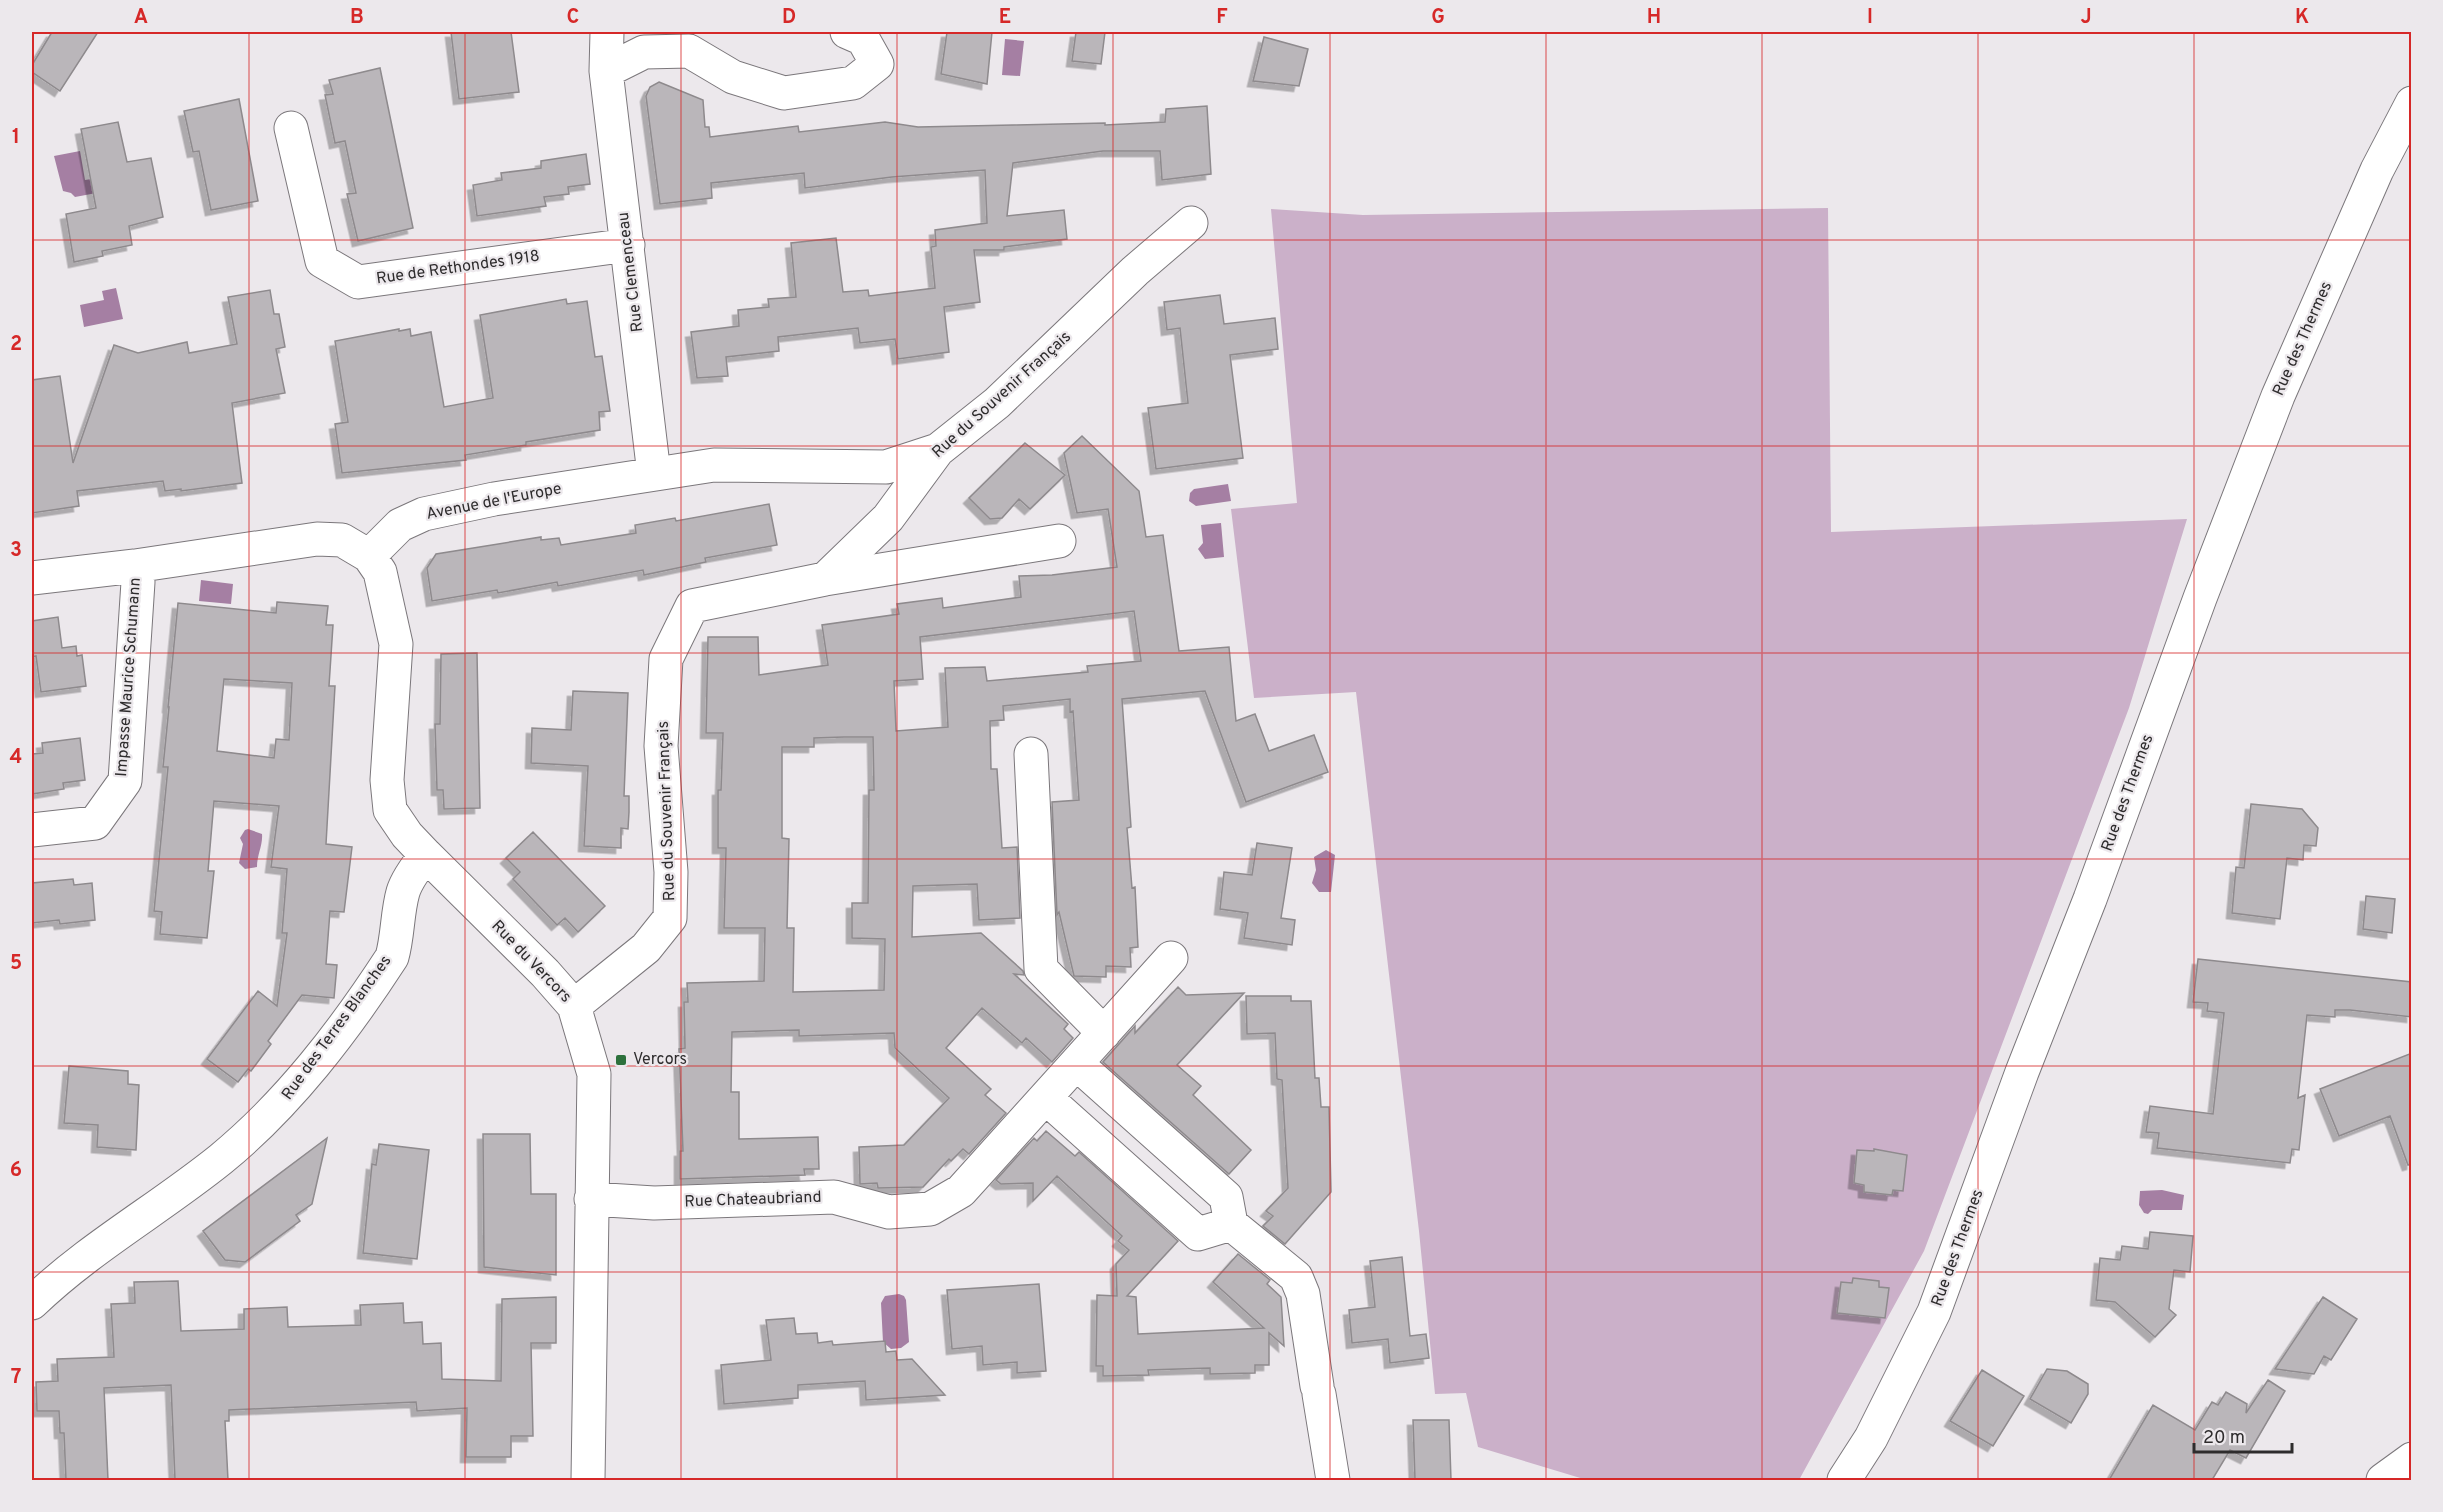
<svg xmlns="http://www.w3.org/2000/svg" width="2443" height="1512" viewBox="0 0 2443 1512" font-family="Overpass,sans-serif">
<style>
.green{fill:#cbb0c9}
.water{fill:#a57fa3}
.building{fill:#bab6ba;stroke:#8e8a8d;stroke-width:1.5;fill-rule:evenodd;filter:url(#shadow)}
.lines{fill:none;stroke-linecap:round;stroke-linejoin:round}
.street-casing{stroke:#7b777b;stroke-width:35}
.secondary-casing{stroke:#7b777b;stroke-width:35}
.street{stroke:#fff;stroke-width:33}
.secondary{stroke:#fff;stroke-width:33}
.grid{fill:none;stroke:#d62828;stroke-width:1.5;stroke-opacity:0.55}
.poi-dot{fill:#2d713c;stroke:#ece8ec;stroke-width:2}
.labels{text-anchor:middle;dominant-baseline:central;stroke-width:4.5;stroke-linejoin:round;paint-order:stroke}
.street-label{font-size:16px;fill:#2e2c2d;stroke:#ece8ec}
.poi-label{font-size:16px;fill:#2e2c2d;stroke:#ece8ec;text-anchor:start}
.neatline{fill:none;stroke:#d62828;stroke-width:2}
.grid-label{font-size:20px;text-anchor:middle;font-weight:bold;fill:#d62828}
</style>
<defs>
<filter id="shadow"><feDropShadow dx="-5.5" dy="5.5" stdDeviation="0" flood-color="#0004"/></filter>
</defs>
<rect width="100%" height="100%" fill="#ece8ec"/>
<path class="green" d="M1828,208L1831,532L2187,519L2129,708L1924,1251L1799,1480H1587L1478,1447L1466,1393L1435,1394L1419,1231L1356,692L1254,698L1231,509L1297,503L1271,209L1363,215Z"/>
<path class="water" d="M1005,39L1024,41L1020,76L1002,75Z
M80,151L85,180L105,177L107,191L75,197L71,193L63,191L54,156Z
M116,288L123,319L84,327L80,305L104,300L102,291Z
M1228,484L1231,501L1196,506L1189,501L1190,493L1194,489Z
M1221,523L1224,557L1205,559L1198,549L1203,543L1201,525Z
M201,580L233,584L231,604L199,601Z
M248,829L262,834C263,845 257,855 257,867L245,869L239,863L243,844L240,838L245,830Z
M1326,850L1335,855L1331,892H1319L1312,883L1316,870L1314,857Z
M2162,1190L2184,1195L2182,1210H2152L2148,1214L2144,1213L2139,1205L2140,1191Z
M899,1294L904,1296L906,1300L909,1342L901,1348L891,1349L883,1342L881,1303L885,1296Z"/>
<path class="building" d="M52,32H98L60,91L32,72V65Z
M451,32H511L519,92L459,99Z
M947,32H992L987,84L941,74Z
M1076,32H1105L1101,64L1072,61Z
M1264,37L1308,49L1299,86L1253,81Z
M380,68L413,228L358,241L347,194L356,193L345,141L335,143L325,95L333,94L329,80Z
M659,82L703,100L705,127H709L710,137L798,126L799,132L885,122L918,127L1105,123V125L1165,122L1166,109L1207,106L1211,174L1162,180L1160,151H1103L1013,163L1007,216L1064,210L1067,239L1004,247V250H974L980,302L944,307L949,352L898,359L895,339L860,343L858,328L778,337L779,351L726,357L728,376L697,378L691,332L739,326L738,310L769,307L768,299L796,297L791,243L836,238L843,292L868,290L869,296L935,288L931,247L936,246L935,230L987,223L985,170L892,177L805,188L804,173L711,183L712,198L660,204L646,96L650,87Z
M239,99L258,201L211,210L199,151L193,152L184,111Z
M118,122L127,162L151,158L163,217L129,226L132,245L102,251L103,256L74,262L66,214L96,208L81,129Z
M586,154L590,184L568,187L569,194L544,197L546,206L477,216L473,185L502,180L501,173L541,168V161Z
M270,290L274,314H279L285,347L276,349L285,393L232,403L242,483L181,491V489L165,491L163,481L77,491L79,506L32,513V380L60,376L73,463L114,345L138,353L187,342L189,353L237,344L228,297Z
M1220,295L1224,324L1275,318L1278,349L1230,355L1243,458L1156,469L1148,408L1188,403L1180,328L1167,330L1164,302Z
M566,299L567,304L587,301L595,357L602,356L610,411L599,412L600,430L526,442V445L465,455L466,460L342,473L335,424L348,422L335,341L399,329V331L410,329L411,336L431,332L444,407L493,398L480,315Z
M1082,436L1139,491L1146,537L1163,535L1179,651L1229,647L1236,721L1255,714L1269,751L1314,735L1328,772L1246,802L1205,691L1122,699L1131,827L1127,828L1132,888L1135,887L1138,947L1130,948L1131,967L1106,966V977L1074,976L1059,912L1057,915L1052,802L1079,800L1073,711L1070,712V699L1003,706L1004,720L990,721L991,769H997L1002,848L1017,847L1020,918L979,920L977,884L913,886L912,937L981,933L1023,971L1024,975L1014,974L1068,1024L1064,1029L1073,1038L1052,1062L1026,1038L1022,1043L982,1008L946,1048L991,1089L985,1095L1006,1113L969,1154L963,1149L951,1161L949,1159L923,1187L878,1188L877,1183L860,1184L859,1147L904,1145L949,1098L895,1048L894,1033L799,1036V1030L732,1032L731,1092H739V1139L818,1137L819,1169H804L805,1175L680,1179V1151H683L679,1049L685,1048L684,1002H688L687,983L764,981L765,928H724L726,848H718V790H721L723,733H706L708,637H758L759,675L828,665L822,625L899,614L897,604L942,598L943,608L1021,597L1019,576L1052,575L1117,567L1108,509L1077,513L1064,453ZM1134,611L1141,661L1087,666L1088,672L987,681L985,667L945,668L948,727L896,731L894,681L923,679L920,637ZM844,737H873L874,790H869L868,903H852V938L885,939L884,990L793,992L794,928H787L789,839L782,838V747H814V738Z
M1025,443L1065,475L1030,509L1019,499L1002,518L990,519L969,498Z
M769,504L777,545L705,558L706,562L644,575L643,570L558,586L557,582L498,593L497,590L432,601L427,568L436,554L541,537V540L559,538L561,545L636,533L635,525L675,518L676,521Z
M277,602L328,606L326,625H333L329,686H335L326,844L352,847L344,912L330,911L326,964L337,965L334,998L302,995L268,1041L271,1044L251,1071L248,1069L238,1082L207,1059L258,991L277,1006L287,933H282L287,869L271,867L279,806L214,801L208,871H214L207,938L160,934L162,912L154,911L168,767H163L169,707H168L178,603L276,613ZM224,679L292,683L289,740L276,739L274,758L217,751Z
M58,617L62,648L76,646L77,656L82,655L86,686L41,692L36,656L32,657V621Z
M477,653L480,808L444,809L443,790H437L435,724H440L441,654Z
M573,691L628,693L624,796H629V812L628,829L621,828V848L584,846L588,766L531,763L532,728L571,730Z
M80,738L85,780L63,783L64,789L32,794V754L43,753L42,743Z
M2251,804L2302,809L2318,828L2316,846L2304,845L2303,860L2287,858L2280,919L2232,913L2236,867L2244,868Z
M533,832L605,906L578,932L565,918L557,925L513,879L520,872L506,858Z
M1257,843L1292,848L1281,918L1295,920L1292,945L1244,938L1248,913L1220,909L1224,872L1252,875Z
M73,879L74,885L92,883L95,920L60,924L59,920L32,923V883Z
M2366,896L2395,899L2392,933L2363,929Z
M2198,959L2412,982V1017L2350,1010H2335V1017L2307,1015L2298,1098L2305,1095L2299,1150L2292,1149L2290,1163L2157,1148L2159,1133L2146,1132L2150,1106L2213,1114L2224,1013L2207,1011L2208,1003L2193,1002Z
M1178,987L1186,995L1244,993L1177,1065L1201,1086L1193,1095L1251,1150L1229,1174L1103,1062L1135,1026V1033Z
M1246,996H1291V1001H1311L1315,1078H1319L1321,1107H1329L1331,1192L1285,1244L1263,1226L1273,1216L1266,1211L1288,1188L1282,1080L1277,1079L1275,1033L1247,1034Z
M2412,1053V1164L2408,1165L2390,1116L2339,1136L2320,1089Z
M69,1066L128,1071V1084L139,1085L136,1150L97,1147L98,1125L64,1123Z
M1046,1131L1075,1156L1079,1152L1178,1241L1127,1296L1136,1297L1138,1334L1264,1328L1213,1282L1238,1254L1270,1280L1267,1284L1281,1297L1284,1346L1269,1333V1365H1255V1373L1210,1374V1368L1148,1370L1149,1375L1103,1376V1366H1096L1097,1295L1117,1296L1116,1264L1129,1250L1118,1241L1122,1236L1057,1176L1033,1201V1183L1001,1184L996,1180L1034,1138L1037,1141Z
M483,1134H530L531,1194H556V1275L484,1267Z
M327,1138L312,1204L296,1215L300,1221L245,1262L225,1260L203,1231Z
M379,1144L429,1150L417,1259L363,1253L372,1164L376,1165Z
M1874,1149L1907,1155L1903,1191L1893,1190L1892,1195L1864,1192V1185L1854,1183L1857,1150L1874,1151Z
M2150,1232L2193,1236L2190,1272L2174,1270L2169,1309L2176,1315L2155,1337L2115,1302L2096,1300L2100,1258L2120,1260L2122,1246L2148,1249Z
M1402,1257L1410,1336L1426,1334L1429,1358L1390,1363L1388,1339L1352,1343L1349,1310L1375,1307L1370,1261Z
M1853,1278L1879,1281V1287L1889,1288L1885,1318L1837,1313L1841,1282L1852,1283Z
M178,1281L181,1331L244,1329V1309L287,1307L288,1327L361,1325L360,1305L403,1303L404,1323L422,1322L423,1344L441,1343L442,1379L501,1381L502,1299L556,1297V1343H531L533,1436H511V1457H466L467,1408L417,1411L416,1402L229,1410V1421H225L228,1480H175L171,1385L104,1388L108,1480H66L64,1433H60L59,1411H37L36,1382L58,1381L57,1359L114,1357L111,1304L135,1303L134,1282Z
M1039,1284L1046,1371L1017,1373V1362L983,1365L982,1346L952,1349L947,1290Z
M2323,1297L2357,1319L2331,1360L2324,1356L2314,1374L2275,1369Z
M794,1318L796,1334L817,1333L818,1343L832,1341L833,1345L885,1341L886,1352L896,1351L897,1360L912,1359L945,1395L866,1400L865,1381L798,1385V1398L724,1404L721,1365L771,1360L766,1320Z
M2047,1369L2067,1371L2088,1384V1394L2071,1423L2030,1399Z
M1982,1370L2024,1396L1993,1446L1950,1421Z
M2268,1380L2285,1391L2246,1458L2230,1450L2212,1480H2109L2153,1405L2195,1430L2212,1402L2218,1405L2226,1392L2247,1404L2246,1413Z
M1413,1420H1449L1451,1480H1415Z"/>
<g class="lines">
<defs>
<path id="street" d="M607,32L606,71L654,474
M606,71L644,52L689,51L733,77L784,93L853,83L877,64L863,39L847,32
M291,128L322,261L358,282L628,245
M369,556L400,525L424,514L494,499L714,465L886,467L938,450
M32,578L135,566L317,539L342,540L369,556L380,572L396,644L387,780L390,810L407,835L426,855L545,973L574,1006L594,1074L588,1480
M825,579L888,518L938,450L997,403L1135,271L1191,223
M1031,754L1041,969L1104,1033
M32,830L95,823L125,781L138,582L135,566
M574,1006L646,948L670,918L671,872L661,746L666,659L692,606L825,579L1059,541
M1077,1064L1226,1197L1231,1224L1296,1277L1303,1294L1317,1386
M1046,1098L1198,1234L1231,1224
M591,1199L654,1203L834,1197L889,1212L930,1209L961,1191L1171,958
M32,1303C89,1248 159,1209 221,1159C289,1103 344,1031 392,957C398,936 397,913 403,892C407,879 417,866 426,855
M1319,1394L1333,1480
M2383,1480L2412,1459"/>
<path id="secondary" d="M1844,1480L1871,1438L1934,1312L2022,1072L2090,899L2200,598L2278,396L2377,170L2412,103"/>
</defs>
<use href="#street" class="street-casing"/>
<use href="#secondary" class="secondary-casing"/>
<use href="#street" class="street"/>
<use href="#secondary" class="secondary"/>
</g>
<path class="grid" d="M249,32V1480M465,32V1480M681,32V1480M897,32V1480M1113,32V1480M1330,32V1480M1546,32V1480M1762,32V1480M1978,32V1480M2194,32V1480M32,240H2412M32,446H2412M32,653H2412M32,859H2412M32,1066H2412M32,1272H2412"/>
<rect class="poi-dot" x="615" y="1054" width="12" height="12" rx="3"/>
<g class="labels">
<g class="street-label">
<text transform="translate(458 268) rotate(-8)">Rue de Rethondes 1918</text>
<text transform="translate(631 272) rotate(-97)">Rue Clemenceau</text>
<text transform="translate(2303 339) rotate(-66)">Rue des Thermes</text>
<text transform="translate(1002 395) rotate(-42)">Rue du Souvenir Français</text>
<text transform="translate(494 502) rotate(-11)">Avenue de l'Europe</text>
<text transform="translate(129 677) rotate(-86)">Impasse Maurice Schumann</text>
<text transform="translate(2128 793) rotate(-70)">Rue des Thermes</text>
<text transform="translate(667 811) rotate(-92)">Rue du Souvenir Français</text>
<text transform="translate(531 962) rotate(46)">Rue du Vercors</text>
<text transform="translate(337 1028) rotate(-54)">Rue des Terres Blanches</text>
<text transform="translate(753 1200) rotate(-2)">Rue Chateaubriand</text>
<text transform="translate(1958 1248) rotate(-70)">Rue des Thermes</text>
</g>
<g class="poi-label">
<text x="633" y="1060">Vercors</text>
</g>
</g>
<rect width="2443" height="1512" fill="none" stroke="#ece8ec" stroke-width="66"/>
<path d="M2194 1443v9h98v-9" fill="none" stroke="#2e2c2d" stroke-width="3"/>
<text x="2203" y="1443" font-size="18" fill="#2e2c2d" stroke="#ece8ec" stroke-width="4.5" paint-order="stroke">20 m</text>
<rect x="33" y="33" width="2377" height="1446" class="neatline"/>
<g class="grid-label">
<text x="141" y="23">A</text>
<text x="357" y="23">B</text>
<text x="573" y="23">C</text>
<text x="789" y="23">D</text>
<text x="1005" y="23">E</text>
<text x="1222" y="23">F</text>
<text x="1438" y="23">G</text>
<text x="1654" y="23">H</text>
<text x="1870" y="23">I</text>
<text x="2086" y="23">J</text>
<text x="2302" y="23">K</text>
<text x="16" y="143">1</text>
<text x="16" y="350">2</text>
<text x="16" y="556">3</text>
<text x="16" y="763">4</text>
<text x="16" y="969">5</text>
<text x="16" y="1176">6</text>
<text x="16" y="1383">7</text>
</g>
</svg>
